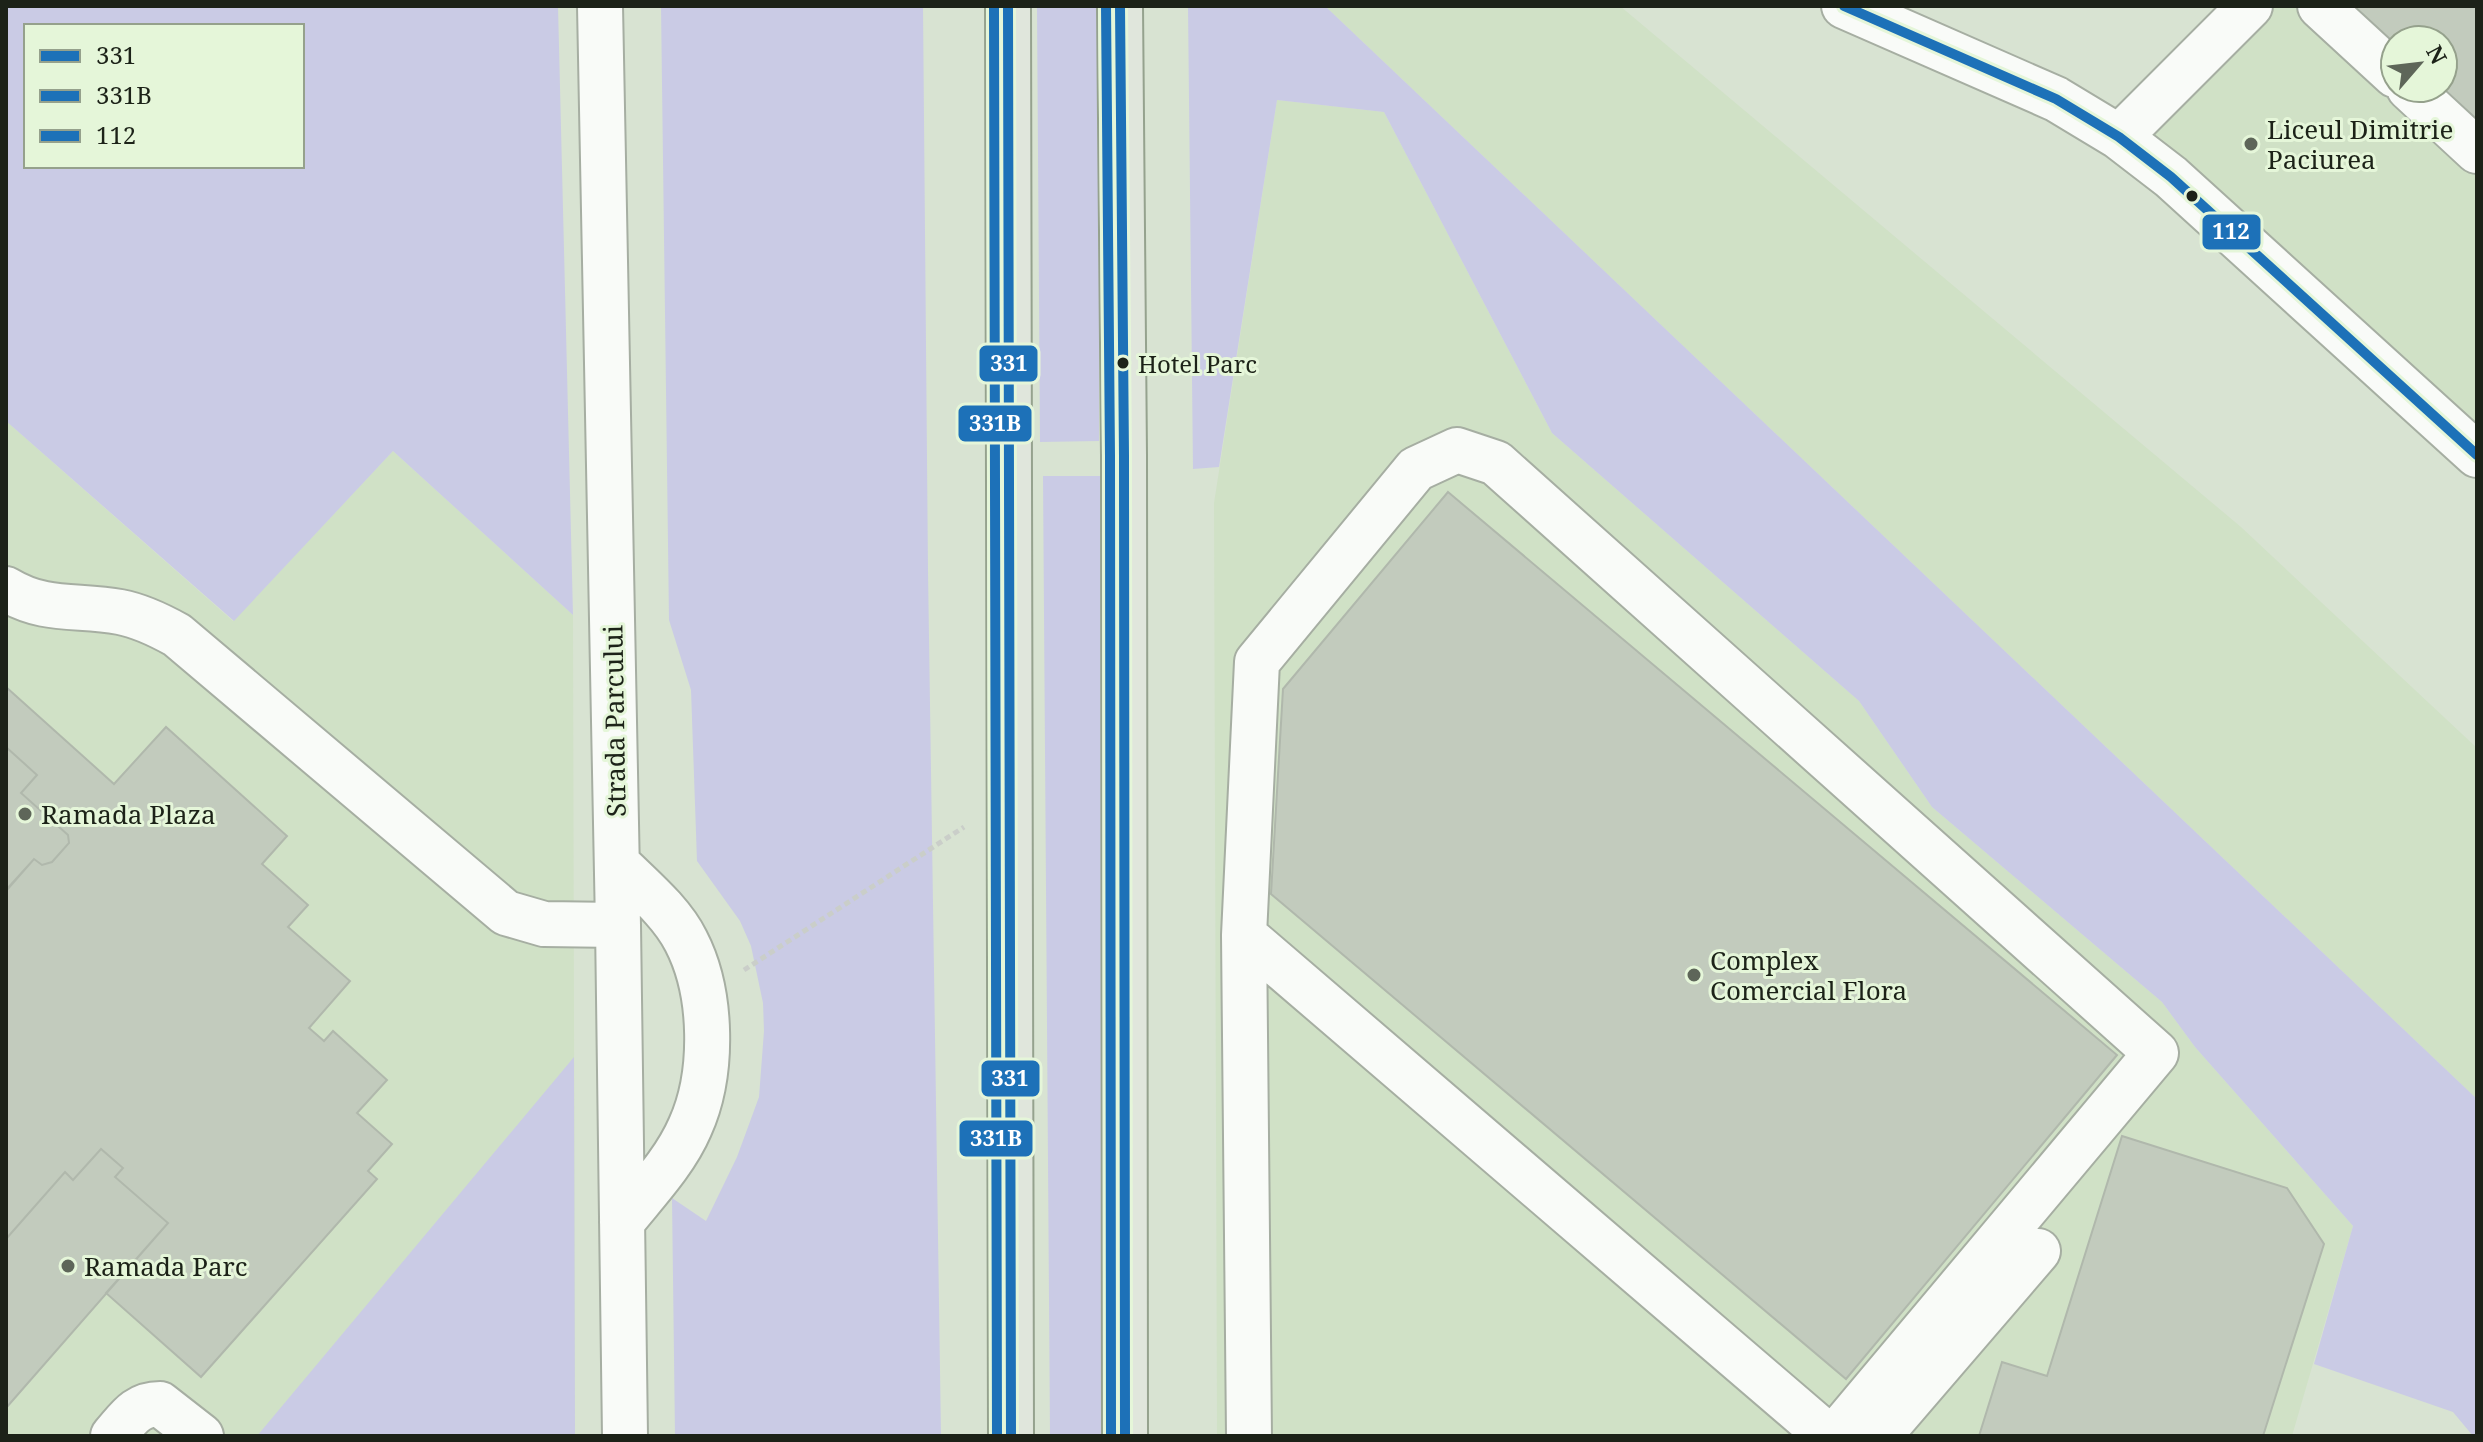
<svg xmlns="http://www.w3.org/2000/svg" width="2483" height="1442" viewBox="0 0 2483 1442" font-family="'Noto Serif',serif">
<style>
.built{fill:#d0e1c6;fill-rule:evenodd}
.green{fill:#cacbe5;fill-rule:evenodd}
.building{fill:#c2cbbd;stroke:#b0b8ac;stroke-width:2}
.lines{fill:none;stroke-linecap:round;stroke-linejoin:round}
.minor-casing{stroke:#a6aea2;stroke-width:48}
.major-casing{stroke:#95a28e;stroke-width:48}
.path{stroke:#cacec9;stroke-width:5;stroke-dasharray:6 4;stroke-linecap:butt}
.minor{stroke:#f9fbf8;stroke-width:44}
.major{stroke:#e0e6dc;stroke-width:44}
.bus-1-casing{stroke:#e5f6d9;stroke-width:16}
.bus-2-casing{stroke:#e5f6d9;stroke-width:16}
.bus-3-casing{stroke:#e5f6d9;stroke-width:16}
.bus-1{stroke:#1d71b8;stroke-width:10}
.bus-2{stroke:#1d71b8;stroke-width:10}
.bus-3{stroke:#1d71b8;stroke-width:10}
.poi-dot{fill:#5e6659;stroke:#e5f6d9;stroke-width:3}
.bus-dot{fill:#1c2218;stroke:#e5f6d9;stroke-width:3}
.labels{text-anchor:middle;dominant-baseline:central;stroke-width:6;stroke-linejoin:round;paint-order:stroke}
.bus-label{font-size:24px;fill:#1c2218;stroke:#e5f6d9;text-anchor:start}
.poi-label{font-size:26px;fill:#1c2218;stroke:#e5f6d9;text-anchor:start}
.street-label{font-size:26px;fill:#1c2218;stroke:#e5f6d9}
.line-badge{stroke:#e5f6d9;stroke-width:3}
.badge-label{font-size:22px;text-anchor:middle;font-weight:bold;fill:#fff}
</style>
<rect width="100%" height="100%" fill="#d8e3d2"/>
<path class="built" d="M1325,6H1620L2241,527L2477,748V1099Z
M2247,6H2477V455L2119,137ZM2395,40H2443V88H2395Z
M1277,100L1384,112L1552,433L1859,701L1932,807L2162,1002L2195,1047L2353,1226L2292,1436H1217L1214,503Z
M6,421L233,621L393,451L573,615L575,1436H6Z"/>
<path class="green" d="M6,6H558L573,615L393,451L234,621L6,421ZM302,26V166H26V26Z
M661,6H923L928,571L941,1436H675L672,1198L706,1221L737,1157L759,1097L764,1031L763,1003L751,946L740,921L697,861L691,690L669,620Z
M1037,6H1099V441L1040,442Z
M1188,6H1325L2477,1099V1436H2473L2453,1412L2314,1364L2353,1226L2195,1047L2162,1002L1932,807L1859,701L1552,433L1384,112L1277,100L1219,467L1193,469Z
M1043,476H1104L1109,1436H1050Z
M574,1057L575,1436H257Z"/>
<path class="building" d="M2338,6H2477V129L2431,88H2443V40H2395V56Z
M1448,492L2117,1055L1846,1379L1271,894L1283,689Z
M6,687L114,784L166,727L287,836L262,864L308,905L288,927L350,981L309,1028L324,1041L333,1031L387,1080L357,1113L392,1144L368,1171L377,1179L201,1377L106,1293L168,1223L115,1177L123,1168L101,1149L73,1180L65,1172L6,1239V891L34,859L42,865L52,862L69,843L68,835L21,793L37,775L6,747Z
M6,747L37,775L21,793L68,835L69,843L52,862L42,865L34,859L6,890Z
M2122,1136L2287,1188L2324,1244L2263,1436H1979L2002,1362L2047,1376Z
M101,1149L123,1168L115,1177L168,1223L6,1408V1239L65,1172L73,1180Z"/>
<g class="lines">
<defs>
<path id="minor" d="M600,6L618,925L625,1436
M1844,6L2056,99L2119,137L2171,177L2477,455
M2320,6L2395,75
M2409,88L2477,151
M2119,137L2250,6
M6,589C46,613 77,604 120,612C141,616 159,625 177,635L506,913L544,924L618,925
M617,863C641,887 671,911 686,941C713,993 714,1074 690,1127C675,1162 646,1192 622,1222
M1244,935L1828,1436
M113,1436C128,1419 136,1404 160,1404L201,1436
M1249,1436L1244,935L1257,662L1416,469L1457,450L1496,463L2156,1053L1835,1436
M1879,1436L2038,1251"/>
<path id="major" d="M1008,6L1011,1436
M1120,6L1124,455L1125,1436"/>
</defs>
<use href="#minor" class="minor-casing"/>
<use href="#major" class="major-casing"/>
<path class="path" d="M744,970L964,827"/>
<use href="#minor" class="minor"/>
<use href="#major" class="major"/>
<defs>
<path id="bus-1" d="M1008,6L1011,1436
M1120,6L1124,455L1125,1436"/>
<path id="bus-2" d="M994,6L997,1436
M1106,6L1110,455L1111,1436"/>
<path id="bus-3" d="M1844,6L2056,99L2119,137L2171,177L2477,455"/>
</defs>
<use href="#bus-1" class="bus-1-casing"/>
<use href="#bus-2" class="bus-2-casing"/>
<use href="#bus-3" class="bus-3-casing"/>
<use href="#bus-1" class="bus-1"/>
<use href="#bus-2" class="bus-2"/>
<use href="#bus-3" class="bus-3"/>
</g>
<g class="poi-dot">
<circle cx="2251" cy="144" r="8"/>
<circle cx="25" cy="814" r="8"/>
<circle cx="1694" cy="975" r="8"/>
<circle cx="68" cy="1266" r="8"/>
</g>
<g class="bus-dot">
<circle cx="2192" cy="196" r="7"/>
<circle cx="1123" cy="363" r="7"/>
</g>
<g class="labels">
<g class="bus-label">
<text x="1138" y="363">Hotel Parc</text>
</g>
<g class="poi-label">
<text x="2267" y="129">Liceul Dimitrie<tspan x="2267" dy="30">Paciurea</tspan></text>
<text x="41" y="814">Ramada Plaza</text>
<text x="1710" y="960">Complex<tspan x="1710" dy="30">Comercial Flora</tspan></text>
<text x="84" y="1266">Ramada Parc</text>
</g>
<g class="street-label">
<text transform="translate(614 721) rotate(-91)">Strada Parcului</text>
</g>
</g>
<g class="line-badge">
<rect x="2201" y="213" width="61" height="38" rx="8" fill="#1d71b8"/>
<rect x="978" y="344" width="61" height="39" rx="8" fill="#1d71b8"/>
<rect x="957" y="404" width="76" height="39" rx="8" fill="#1d71b8"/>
<rect x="980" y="1059" width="61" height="39" rx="8" fill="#1d71b8"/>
<rect x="958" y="1119" width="76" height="39" rx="8" fill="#1d71b8"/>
</g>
<g class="badge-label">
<text x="2231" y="239">112</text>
<text x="1009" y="371">331</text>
<text x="995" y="431">331B</text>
<text x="1010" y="1086">331</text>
<text x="996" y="1146">331B</text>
</g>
<rect width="2483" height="1442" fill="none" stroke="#1c2218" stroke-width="16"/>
<rect x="24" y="24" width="280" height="144" fill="#e5f6d9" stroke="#95a18c" stroke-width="2"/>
<rect x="40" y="50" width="40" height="12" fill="#1d71b8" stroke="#95a18c" stroke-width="2"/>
<text x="96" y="64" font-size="24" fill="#1c2218">331</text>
<rect x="40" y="90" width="40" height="12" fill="#1d71b8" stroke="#95a18c" stroke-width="2"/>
<text x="96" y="104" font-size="24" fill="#1c2218">331B</text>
<rect x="40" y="130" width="40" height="12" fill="#1d71b8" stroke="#95a18c" stroke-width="2"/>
<text x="96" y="144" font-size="24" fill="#1c2218">112</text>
<g transform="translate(2419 64) rotate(62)"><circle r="38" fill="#e5f6d9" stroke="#95a18c" stroke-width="2"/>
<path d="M0-6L14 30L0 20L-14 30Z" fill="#5e6659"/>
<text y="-12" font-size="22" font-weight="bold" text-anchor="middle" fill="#1c2218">N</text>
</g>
</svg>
